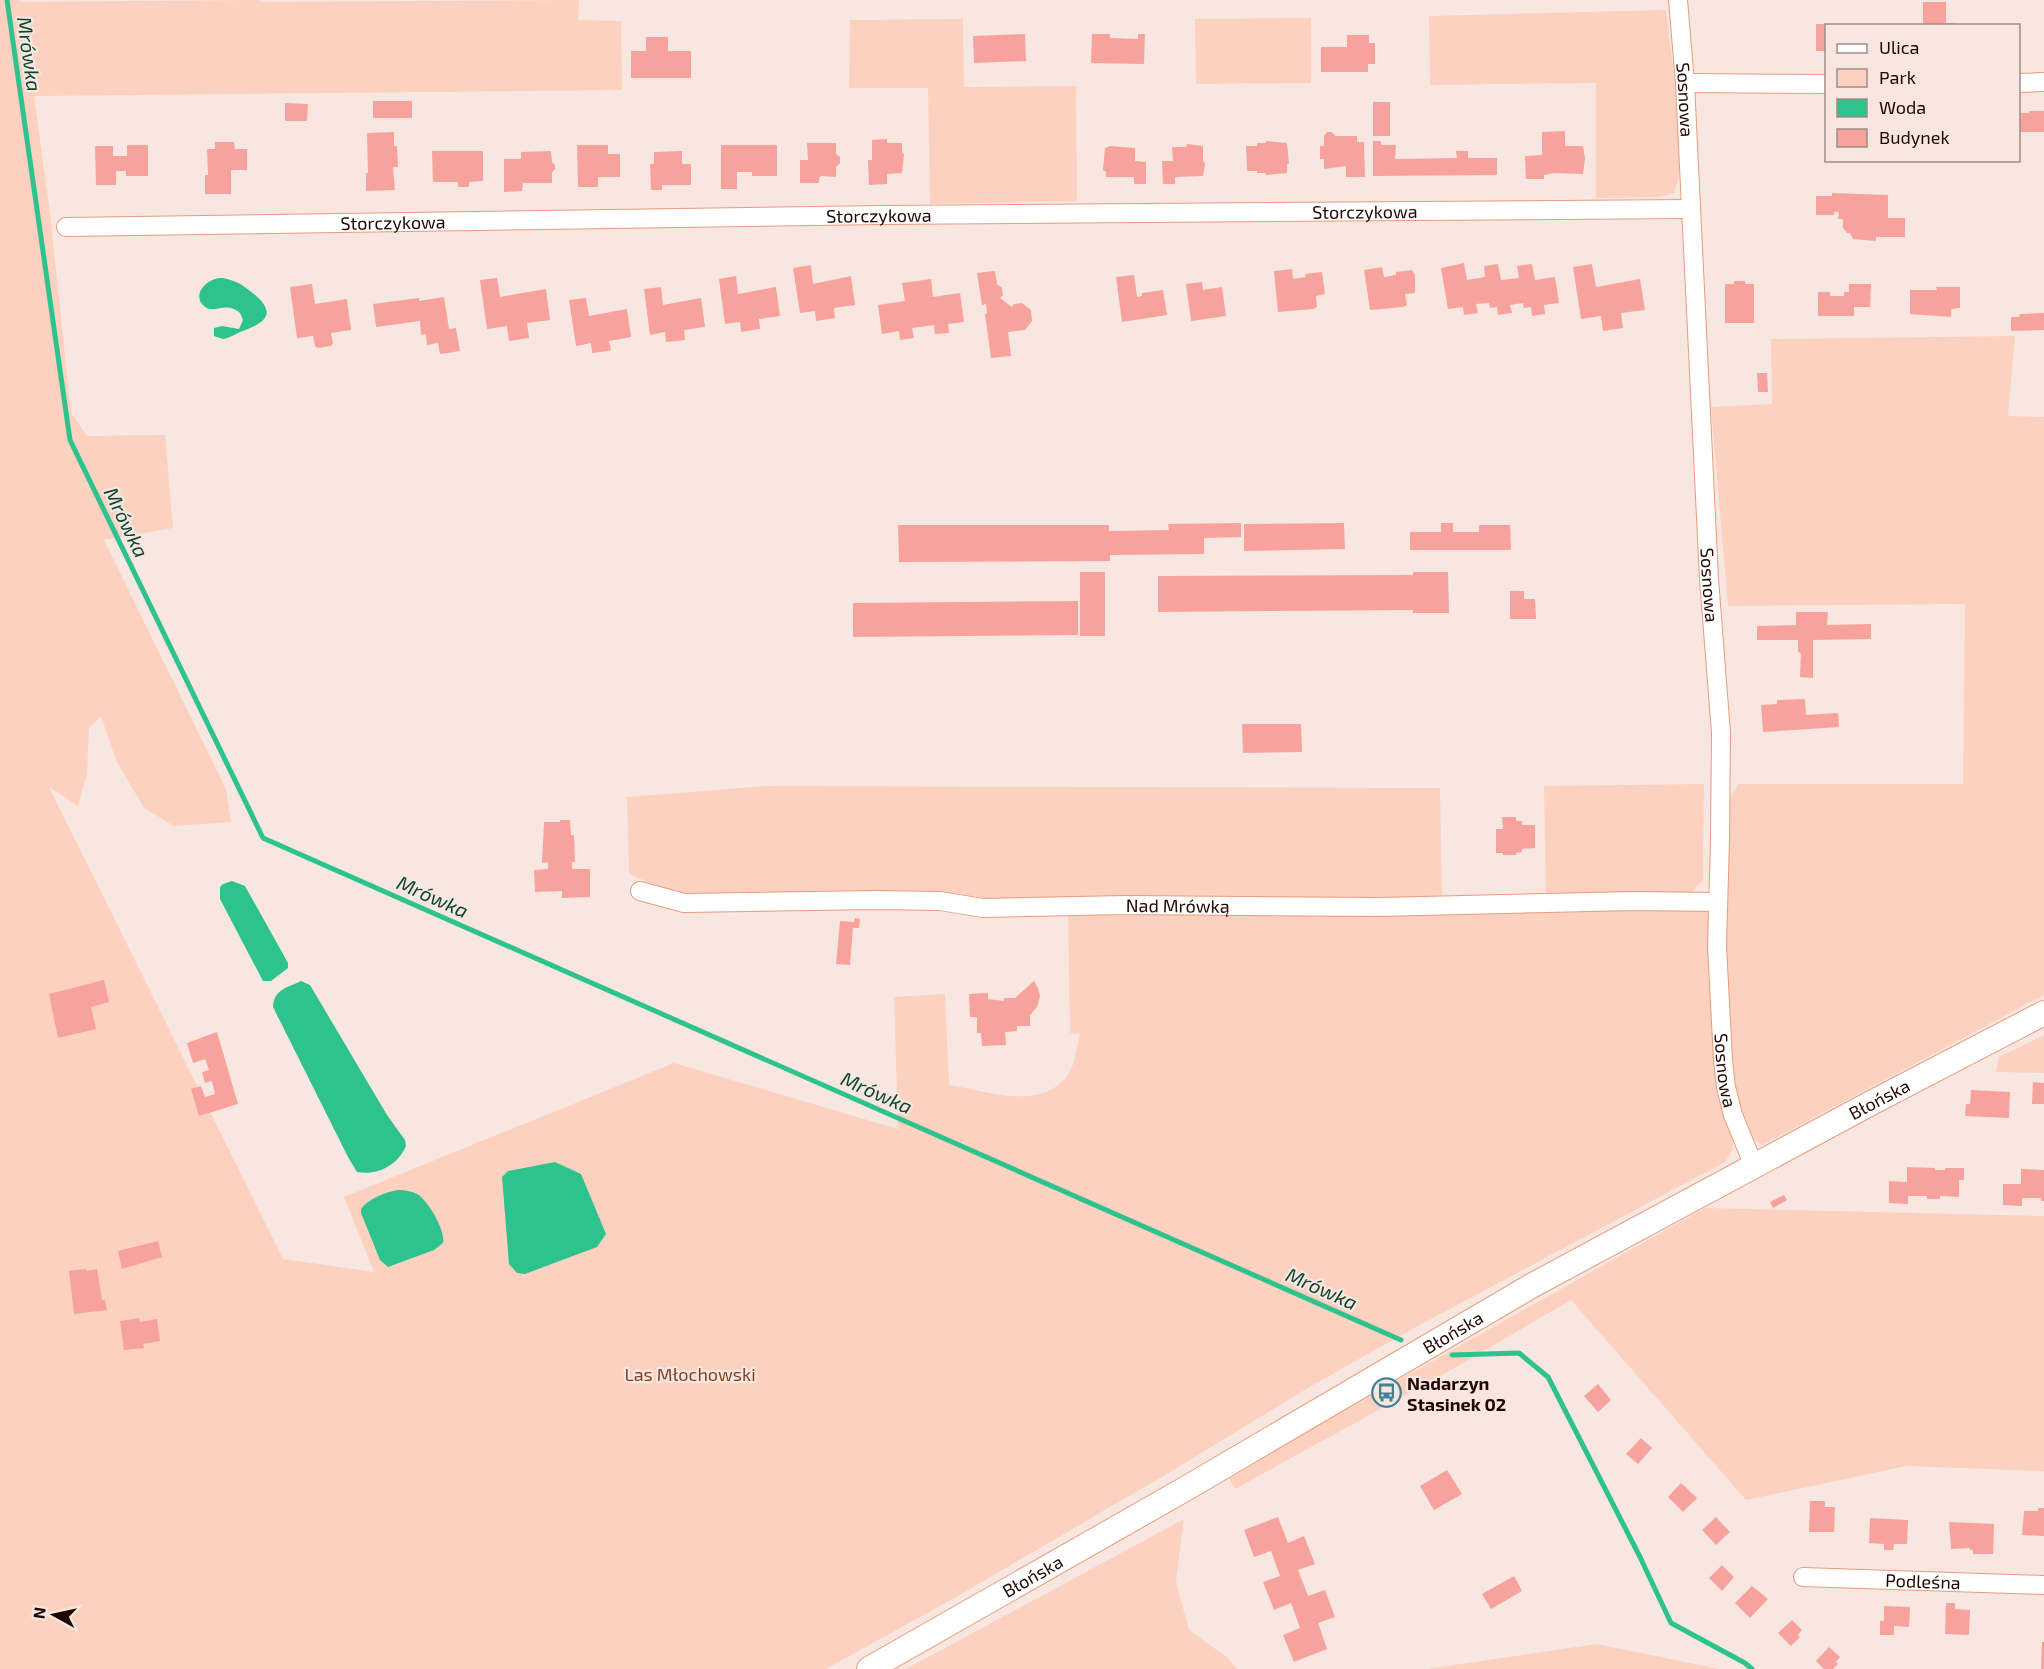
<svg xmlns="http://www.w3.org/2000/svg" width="2044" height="1669" viewBox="0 0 2044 1669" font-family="'Exo 2',sans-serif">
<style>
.green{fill:#fdd1c0}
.water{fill:#2ec28c}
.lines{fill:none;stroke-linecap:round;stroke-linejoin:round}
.stream{stroke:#2ec28c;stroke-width:5}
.building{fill:#f8a29d}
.minor-casing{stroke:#e99b7b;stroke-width:20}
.secondary-casing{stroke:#e99b7b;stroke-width:26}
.minor{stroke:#fff;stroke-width:18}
.secondary{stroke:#fff;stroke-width:24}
.labels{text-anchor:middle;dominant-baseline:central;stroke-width:4.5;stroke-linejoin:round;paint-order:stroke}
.street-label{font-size:18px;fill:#210600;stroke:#f8e7e0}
.park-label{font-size:18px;fill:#853f20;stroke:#f8e7e0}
.poi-label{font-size:18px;font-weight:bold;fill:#210600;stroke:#f8e7e0;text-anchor:start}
.water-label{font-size:20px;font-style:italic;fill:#0a4630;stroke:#f8e7e0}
</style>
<rect width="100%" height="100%" fill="#f8e7e0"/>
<path class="green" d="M0,0H20V2L259,0L260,2L579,0L578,20L621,21L622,90L34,96L50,213L71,413L87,436L165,435L173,528L104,540L226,789L231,822L174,826L144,808L116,760L101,716L89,728L87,774L78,806L49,787L283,1259L374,1272L344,1197L674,1063L898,1129L894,997L945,994L949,1085C987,1091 1040,1112 1068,1075C1075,1065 1077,1046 1080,1034L1070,1033L1068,911L1691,905L1710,911L1730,1125C1733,1143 1737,1147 1725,1162L1416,1327L1313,1385L1165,1475L958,1596L826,1669H0Z
M1666,10L1678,107L1681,171L1674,193L1660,197L1596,198V83L1430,85L1429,16Z
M1311,18V83L1196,84L1195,19Z
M963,19L964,87L1076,86L1077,201L930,204L928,88H849L850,20Z
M2015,336L2008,416L2044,417V995L1762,1145L1751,1137L1742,1123L1732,1072L1724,947L1729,801L1738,784H1963L1965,604L1728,606L1711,407L1772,404L1771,339Z
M1704,784L1703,880L1689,895L1546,897L1544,786Z
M766,786L1440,788L1442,900L1069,902L942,896L683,897L629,874L627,797Z
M2044,1035V1073L1996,1072L1999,1057Z
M1705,1208L2044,1216V1471L1906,1466L1746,1500L1571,1300L1446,1373L1235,1489L1228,1476Z
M1184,1519L1176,1582L1189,1630L1228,1658L1237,1669H906Z
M1597,1644L1719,1669H1427Z"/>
<path class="water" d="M223,278C238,281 244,286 255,295C280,316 260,325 240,332C234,335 229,338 223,339L214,336V328L222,326L239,329L243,320L240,313C226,300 214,315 204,306C191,295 207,277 223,278Z
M232,881L245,886L288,963V968L271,981H263L220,899V887L223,884Z
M301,981L310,985L387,1115L405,1140L406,1146C398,1165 377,1176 357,1172L348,1157L273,1007C274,989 287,988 301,981Z
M555,1162L581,1174L606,1234L597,1247L525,1274L517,1273L509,1264L502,1177L508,1171Z
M398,1190C405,1190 411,1191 417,1194C428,1200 446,1231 443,1243L434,1250L388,1267L380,1260L361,1213V1209C369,1198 386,1192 398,1190Z"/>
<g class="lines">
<path class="stream" d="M7,0L70,440L263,838L1401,1340
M1452,1355L1519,1353L1548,1377L1640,1557L1671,1623L1745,1663L1752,1669"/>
</g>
<path class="building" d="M1923,2H1946V23H1957V26H1923Z
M1816,24H1826V51H1816Z
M1025,34L1026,61L974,63L973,36Z
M1092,34H1110V38L1138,39V34H1145L1144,64L1091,63Z
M1347,35H1369V43H1375V64H1368V72H1321V47H1347Z
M646,37H668V51H691V78H631V51H646Z
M373,101H412V118H373Z
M1373,102H1390V136H1373Z
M285,103L308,104L307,121H285Z
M2029,111H2044V132H2018V113H2029Z
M1565,131V146H1583L1585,158L1583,174L1554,173L1544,175V179H1526L1525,156L1542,155V132Z
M394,132V146H397L398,167H393L395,190L366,191V173H368L367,133Z
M1327,132H1332L1335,136H1357V142H1364L1365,177H1346V166L1324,169V159H1320V146H1324V136Z
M887,139V143H902V152L904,154L902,173L887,174V184L869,185L868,160H872V140Z
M1266,141L1287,143L1289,164H1287V173L1266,175V173H1257V171H1247L1246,146H1257V143H1266Z
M1373,141H1381V145H1396L1395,159L1457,158L1456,151H1468V158H1497V175L1373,176Z
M215,142H234L235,149H247V170H231V194H205V175H208L207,149H215Z
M807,143H836V154L840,157V163L836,167V177L821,176L819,178V183H800V160H808Z
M1187,144L1203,146V161L1205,164L1203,176L1175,177V184H1163L1162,161H1173L1172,147H1186Z
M127,145H148V176H126V171H116V185H96L95,146H113V156H127Z
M577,145H608V154H620V177H598V187H578Z
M721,145H777V176H752V172H737V189H721Z
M1110,146L1135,148V161L1146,162V184H1134V177H1106V172L1103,170L1105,148Z
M432,151H483V181L469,182V187H458V182H433Z
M551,151L552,162L555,165V169L552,172V183H523L522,191L504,192V159H521V152Z
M682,151V164H691V185H662V190H651L650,164H654V152Z
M1832,193L1888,195V218H1905V237H1876V241L1853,239L1850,233H1847L1843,228V219H1838L1839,212H1834V215H1816V196H1832Z
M1464,263L1467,280L1485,277L1484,266L1498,264L1501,280L1519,278L1517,266L1532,264L1535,280L1555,277L1559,303L1544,305L1545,314L1532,316L1531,307L1524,308L1523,303L1510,305L1512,313L1498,315L1497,307L1490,308L1489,303L1476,304L1478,313L1464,315L1463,307L1448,309L1441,268Z
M1592,264L1596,287L1640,279L1645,310L1621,313L1623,328L1603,331L1601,316L1581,319L1573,267Z
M811,265L813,284L851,276L855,305L834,308L835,318L816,321L815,311L800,313L793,268Z
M1382,267L1384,277L1396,275V272L1412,270L1415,275V293L1405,294L1407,305L1403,307L1370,310L1364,270Z
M1292,269L1293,279L1306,277L1305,274L1322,272L1325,294L1316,296L1317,307L1313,309L1278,312L1274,271Z
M995,271L997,284L1002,288L1003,295L1000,298L1012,307L1014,304L1022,303L1031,310L1032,321L1025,330L1008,332L1011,356L991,358L985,314L987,313L986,304L982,305L977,273Z
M1134,275L1137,297L1142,296V293L1163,290L1167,315L1122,322L1116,277Z
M736,276L738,294L776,287L780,316L759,319L760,329L741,332L740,322L725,324L719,279Z
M497,278L500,297L546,289L550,320L527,323L529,338L509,341L507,326L487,329L480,280Z
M931,279L933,297L960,293L964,322L948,324L949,333L935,334L934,325L912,328L914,338L900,340L899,331L882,334L878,305L905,301L902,283Z
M1734,281H1745V284H1754V323H1725V284H1734Z
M1202,282L1203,290L1222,287L1226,316L1191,321L1186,284Z
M312,284L315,304L347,299L351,330L331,333L333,343L331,346L318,348L315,346L313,336L297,338L290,287Z
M1849,284H1871L1870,307H1854V316H1818V292H1830V296H1844V292H1849Z
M661,287L663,305L701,298L705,327L684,330L685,340L666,342L665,332L650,335L644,289Z
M1936,287H1960V308L1951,309V317L1910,314V290H1937Z
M444,297L449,329L456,328L460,351L440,354L438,343L427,345L426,334L421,335L420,321L376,327L373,304L419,298V301Z
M586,298L589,316L627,309L631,337L609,341L611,350L608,351L592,353L591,343L576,346L569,300Z
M2044,313V330L2011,331V317H2019L2020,314Z
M1757,373H1767L1768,392H1758Z
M1241,523V537L1204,538V554L1110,555V561L899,562L898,525H1109V531L1169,530L1168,524Z
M1344,523L1345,549L1244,551V524Z
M1441,523H1453V532H1479V525H1510L1511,550H1410V532H1441Z
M1080,572H1105V636H1080Z
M1413,572H1448L1449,613H1413V610L1158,612V576L1413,575Z
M1510,591H1524V599H1535L1536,619H1510Z
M1078,601V635L853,637V603Z
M1796,612H1828L1827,625L1871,624V639L1813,640V678L1800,677L1801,653L1798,652V640H1757V626L1796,625Z
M1805,699L1806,715L1838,713L1839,727L1763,732L1761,705L1777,704V700Z
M1242,724H1301L1302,752L1243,753Z
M1502,817H1516V821H1522V825H1535V848L1522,849V852L1516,853V855H1503V853H1496V829H1503Z
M560,820H570L571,835H574L575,862H572V869H590V897L562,898V891L535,892L534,870L548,869V862L542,863L544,822H560Z
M855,918L860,919L859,928H853L850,965L836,964L840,921L854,922Z
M104,980L109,1002L91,1007L96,1029L58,1038L49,994Z
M1034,981L1038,988L1040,996L1037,1007L1030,1015V1026H1017V1031L1005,1032L1006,1045L982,1046L981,1033H977V1017H970L969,994L988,993V999L1004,1001V998H1015Z
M217,1032L238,1104L199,1116L191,1089L201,1086L205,1097L215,1094L212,1081L205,1083L202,1072L209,1070L205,1059L193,1063L187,1043Z
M2033,1082L2044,1083V1104H2032Z
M1971,1090L2010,1092L2009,1118L1965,1116L1966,1104H1970Z
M1907,1167L1935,1168V1170H1945V1168H1964V1180H1959V1197L1940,1196V1199H1927V1196H1908V1204L1889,1203V1181L1907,1182Z
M2021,1169L2044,1170V1201H2041V1198H2022V1206L2003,1205V1184H2021Z
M1784,1195L1787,1200L1773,1208L1770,1202Z
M158,1241L162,1257L122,1269L118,1251Z
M86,1269L87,1271L97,1269L102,1300H105L107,1310L74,1314L69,1271Z
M139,1318L140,1322L157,1319L160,1341L143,1344L144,1348L124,1350L120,1321Z
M1598,1384L1611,1400L1598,1412L1584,1396Z
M1641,1438L1652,1448L1638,1464L1626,1454Z
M1447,1470L1462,1494L1434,1510L1420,1486Z
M1681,1483L1697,1498L1683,1512L1668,1497Z
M1810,1501H1825V1507H1835L1834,1532H1809Z
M2038,1508H2044V1536L2022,1535L2024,1511H2038Z
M1278,1517L1288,1543L1304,1536L1315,1564L1298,1570L1308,1596L1325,1590L1335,1617L1318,1623L1327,1649L1294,1662L1283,1635L1300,1628L1291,1603L1274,1610L1263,1582L1280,1576L1271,1551L1254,1557L1244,1530Z
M1716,1517L1730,1532L1716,1545L1702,1530Z
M1870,1518L1908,1520L1907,1544H1894L1893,1550H1884V1544L1869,1543Z
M1949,1522L1994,1524L1993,1554H1973V1550H1970V1548L1951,1549Z
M1722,1565L1734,1577L1722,1591L1709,1578Z
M1514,1576L1522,1591L1491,1609L1482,1594Z
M1752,1586L1768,1599L1750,1618L1735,1603Z
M1946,1603H1955V1609L1970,1610L1969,1635L1945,1634Z
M1884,1606L1910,1607L1909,1627L1894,1626V1635H1880V1621H1884Z
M1792,1620L1802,1630L1798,1635L1800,1637L1791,1646L1778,1633Z
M2042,1642H2044V1669H2041Z
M1829,1647L1840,1657L1836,1662L1838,1664L1833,1669H1824L1816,1661Z"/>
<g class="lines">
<defs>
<g id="minor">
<path id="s1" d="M1678,0L1685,83L1709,579L1721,733L1720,840L1717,946L1723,1060L1726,1087L1733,1115L1754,1166"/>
<path d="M1685,83L1826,84"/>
<path d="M2018,83L2044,82"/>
<path id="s2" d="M66,227L882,215L1691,209"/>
<path id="s3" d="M640,891L684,903L875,900L940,901L983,908L1125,905L1380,907L1634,901L1718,902"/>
<path id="s4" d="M1803,1577L2044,1585"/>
</g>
<g id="secondary">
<path id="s5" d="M869,1669L1185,1489L1533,1285L1873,1102L2044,1013"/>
</g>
</defs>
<use href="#minor" class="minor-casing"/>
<use href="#secondary" class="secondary-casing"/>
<use href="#minor" class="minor"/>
<use href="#secondary" class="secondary"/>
</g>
<defs>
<symbol id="bus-ring" viewBox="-11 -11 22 22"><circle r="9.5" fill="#f8e7e0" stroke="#438197" stroke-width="1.5"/><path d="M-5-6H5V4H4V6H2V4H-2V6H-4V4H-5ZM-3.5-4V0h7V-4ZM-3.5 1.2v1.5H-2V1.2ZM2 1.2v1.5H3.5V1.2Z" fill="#438197"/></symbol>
</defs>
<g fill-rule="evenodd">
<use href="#bus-ring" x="1370" y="1376" width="33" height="33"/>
</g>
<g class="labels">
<g class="street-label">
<text stroke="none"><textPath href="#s1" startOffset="100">Sosnowa</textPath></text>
<text stroke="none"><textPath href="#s2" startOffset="1299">Storczykowa</textPath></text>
<text stroke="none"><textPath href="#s2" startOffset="813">Storczykowa</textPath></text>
<text stroke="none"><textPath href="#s2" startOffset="327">Storczykowa</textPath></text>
<text stroke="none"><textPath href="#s1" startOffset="586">Sosnowa</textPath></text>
<text stroke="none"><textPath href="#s3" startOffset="540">Nad Mrówką</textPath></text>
<text stroke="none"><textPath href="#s1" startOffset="1072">Sosnowa</textPath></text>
<text stroke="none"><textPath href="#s5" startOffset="1160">Błońska</textPath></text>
<text stroke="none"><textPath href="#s5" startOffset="674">Błońska</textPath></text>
<text stroke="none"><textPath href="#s5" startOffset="188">Błońska</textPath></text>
<text stroke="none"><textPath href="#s4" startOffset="120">Podleśna</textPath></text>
</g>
<g class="park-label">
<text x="690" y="1374">Las Młochowski</text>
</g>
<g class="poi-label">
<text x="1407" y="1383">Nadarzyn<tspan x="1407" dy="21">Stasinek 02</tspan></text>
</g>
<g class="water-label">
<text transform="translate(30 54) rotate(82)">Mrówka</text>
<text transform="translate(127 522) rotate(64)">Mrówka</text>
<text transform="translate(433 896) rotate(24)">Mrówka</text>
<text transform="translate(877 1092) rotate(24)">Mrówka</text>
<text transform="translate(1322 1288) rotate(24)">Mrówka</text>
</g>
</g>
<rect x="1825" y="24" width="195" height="138" fill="#f8e7e0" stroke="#a28d86" stroke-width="1.5"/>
<rect x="1837" y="44" width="30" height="9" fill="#ffffff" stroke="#a28d86" stroke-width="1.5"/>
<text x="1879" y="54" font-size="18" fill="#210600">Ulica</text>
<rect x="1837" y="69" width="30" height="18" fill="#fdd1c0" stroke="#a28d86" stroke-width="1.5"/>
<text x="1879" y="84" font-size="18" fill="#210600">Park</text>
<rect x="1837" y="99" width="30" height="18" fill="#2ec28c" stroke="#a28d86" stroke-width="1.5"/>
<text x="1879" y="114" font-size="18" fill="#210600">Woda</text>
<rect x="1837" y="129" width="30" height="18" fill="#f8a29d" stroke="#a28d86" stroke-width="1.5"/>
<text x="1879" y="144" font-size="18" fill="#210600">Budynek</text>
<g transform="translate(54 1615) rotate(278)" stroke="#f8e7e0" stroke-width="4.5" paint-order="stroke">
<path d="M0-4.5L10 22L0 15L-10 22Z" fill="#210600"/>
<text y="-9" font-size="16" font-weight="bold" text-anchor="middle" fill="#210600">N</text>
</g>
</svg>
